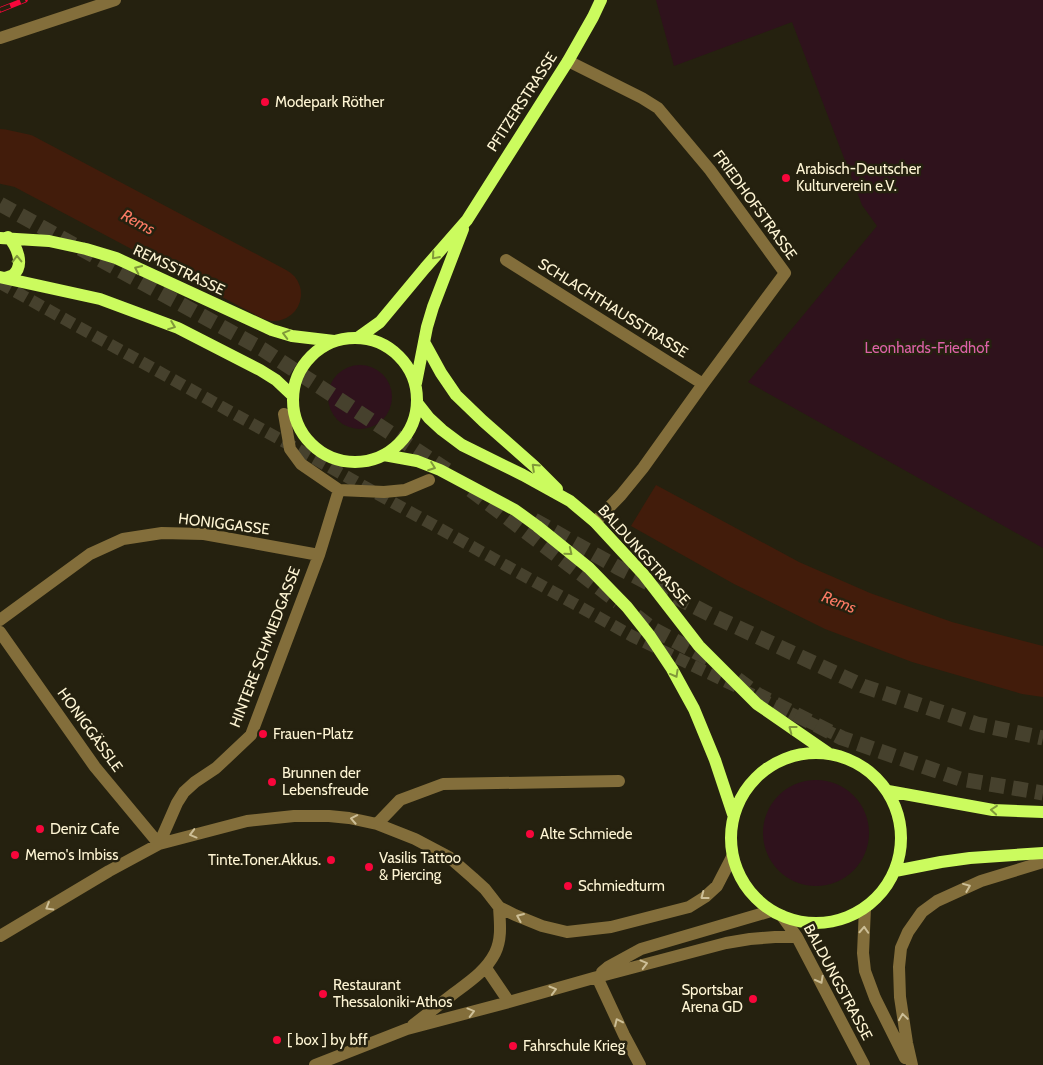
<svg xmlns="http://www.w3.org/2000/svg" width="1043" height="1065" viewBox="0 0 1043 1065" font-family="Cabin,sans-serif">
<style>
.green{fill:#2f121c}
.water{fill:#421c0b}
.lines{fill:none;stroke-linecap:round;stroke-linejoin:round}
.river{stroke:#421c0b;stroke-width:54}
.minor-tunnel{stroke:#46412d;stroke-width:12;stroke-dasharray:12 6;stroke-linecap:butt}
.highway-tunnel{stroke:#46412d;stroke-width:15;stroke-dasharray:15 8;stroke-linecap:butt}
.minor{stroke:#836e3b;stroke-width:12}
.major{stroke:#cbfb5e;stroke-width:12}
.rail-casing{stroke:#f8063b;stroke-width:5.5}
.rail{stroke:#25210f;stroke-width:4;stroke-dasharray:11;stroke-linecap:butt}
.oneway{stroke:#80993a}
.oneway2{stroke:#cdbf97}
.poi-dot{fill:#f8063b;stroke:#25210f;stroke-width:2}
.labels{text-anchor:middle;dominant-baseline:central;stroke-width:5;stroke-linejoin:round;paint-order:stroke}
.poi-label{font-size:15px;fill:#fef5d4;stroke:#25210f;text-anchor:start}
.street-label{font-size:15px;fill:#fef5d4;stroke:#25210f}
.park-label{font-size:15px;fill:#dd61a8;stroke:#25210f}
.water-label{font-size:16px;font-style:italic;fill:#fb7a64;stroke:#25210f}
</style>
<rect width="100%" height="100%" fill="#25210f"/>
<path class="green" d="M656,0H1043V548L748,382L877,226L862,205L792,22L674,66Z
M328 397a32 32 0 1 1 64 0a32 32 0 1 1-64 0Z
M763 833a53 53 0 1 1 106 0a53 53 0 1 1-106 0Z"/>
<path class="water" d="M656,485L799,562L870,593L952,622L1043,646V697L1022,694L912,662L825,629L734,584L631,526Z"/>
<g class="lines">
<path class="river" d="M0,156L23,161L274,294"/>
<path class="minor-tunnel" d="M0,283L632,636L842,738"/>
<path class="highway-tunnel" d="M0,204L262,349L447,470
M471,490L618,602
M534,520L617,567L711,615L863,686L977,724L1043,738
M636,616L653,629L713,661
M737,679L758,695L842,738L960,779L1043,793"/>
<path class="minor" d="M0,38L115,0
M568,61L642,98L658,108L710,170L785,273L703,384L643,468L621,495L595,522
M506,260L703,384
M284,414L290,449L301,464L339,490
M339,490L384,492L405,490L429,480
M0,620L90,554L123,539L162,533L204,534L319,555
M0,632L95,767L159,844L177,803L184,792L195,782L216,768L251,735L319,555L339,490
M377,824L400,800L443,784L619,781
M865,908L863,953L865,971L875,998L905,1058
M782,916L797,937L864,1065
M0,936L109,871L159,844L247,821L294,816H329L349,818L377,824L415,839L449,857L473,878L485,889L499,907L515,915L542,926L567,932L611,927L689,907L705,897L717,886L732,857
M486,968L509,1002
M602,972L608,967L641,949L771,911
M597,977L624,1035L640,1065
M413,1025C426,1015 440,1004 453,994C469,982 486,971 495,953C502,939 500,923 499,907
M315,1065L407,1029L509,1002L597,977L726,943L750,939L775,937H797
M912,1065L907,1043L900,997L899,967L901,948L908,932L922,912L937,901L981,881L1043,862"/>
<path class="major" d="M0,238L49,241L86,249L116,258L272,330L292,336L334,341
M0,277L100,299L178,328L260,370L276,380L293,396
M5,278C8,277 11,276 13,275C25,265 17,246 8,237
M359,337L380,322L425,268L467,220L568,61L593,17L601,0
M293 400a62 62 0 1 1 124 0a62 62 0 1 1-124 0Z
M424,342L441,373L456,395L483,421L534,466L557,489
M416,383L427,327L433,307L463,229
M418,404L429,418L442,430L462,445L523,475L570,501L595,522L644,575L699,646L757,704L828,753
M384,455L417,461L440,470L515,510L537,526L589,568L627,607L650,636L672,669L694,709L715,760L733,814
M731 838a85 85 0 1 1 170 0a85 85 0 1 1-170 0Z
M888,791L993,810L1043,812
M895,871L941,862L970,858L1043,853"/>
<defs>
<path id="rail" d="M0,10L25,0"/>
</defs>
<use href="#rail" class="rail-casing"/>
<use href="#rail" class="rail"/>
</g>
<defs><path id="oneway-chevron" d="M-2-3.5L2.5 0L-2 3.5" fill="none" stroke-width="1.6" stroke-linecap="round" stroke-linejoin="round" transform="scale(1.25)"/></defs>
<g class="oneway">
<use href="#oneway-chevron" transform="translate(435 256) rotate(131)"/>
<use href="#oneway-chevron" transform="translate(17 259) rotate(-91)"/>
<use href="#oneway-chevron" transform="translate(138 269) rotate(-155)"/>
<use href="#oneway-chevron" transform="translate(172 326) rotate(21)"/>
<use href="#oneway-chevron" transform="translate(286 334) rotate(-165)"/>
<use href="#oneway-chevron" transform="translate(432 467) rotate(20)"/>
<use href="#oneway-chevron" transform="translate(535 467) rotate(-137)"/>
<use href="#oneway-chevron" transform="translate(569 552) rotate(39)"/>
<use href="#oneway-chevron" transform="translate(675 674) rotate(61)"/>
<use href="#oneway-chevron" transform="translate(792 729) rotate(-143)"/>
<use href="#oneway-chevron" transform="translate(994 810) rotate(-175)"/>
</g>
<g class="oneway2">
<use href="#oneway-chevron" transform="translate(354 819) rotate(-169)"/>
<use href="#oneway-chevron" transform="translate(193 834) rotate(165)"/>
<use href="#oneway-chevron" transform="translate(967 887) rotate(-22)"/>
<use href="#oneway-chevron" transform="translate(704 896) rotate(143)"/>
<use href="#oneway-chevron" transform="translate(49 907) rotate(149)"/>
<use href="#oneway-chevron" transform="translate(520 917) rotate(-157)"/>
<use href="#oneway-chevron" transform="translate(864 930) rotate(-87)"/>
<use href="#oneway-chevron" transform="translate(644 964) rotate(-15)"/>
<use href="#oneway-chevron" transform="translate(820 980) rotate(62)"/>
<use href="#oneway-chevron" transform="translate(553 990) rotate(-16)"/>
<use href="#oneway-chevron" transform="translate(471 1012) rotate(-15)"/>
<use href="#oneway-chevron" transform="translate(903 1017) rotate(-98)"/>
<use href="#oneway-chevron" transform="translate(618 1022) rotate(-115)"/>
</g>
<g class="poi-dot">
<circle cx="265" cy="102" r="5"/>
<circle cx="786" cy="178" r="5"/>
<circle cx="263" cy="734" r="5"/>
<circle cx="272" cy="782" r="5"/>
<circle cx="40" cy="829" r="5"/>
<circle cx="530" cy="834" r="5"/>
<circle cx="15" cy="855" r="5"/>
<circle cx="331" cy="860" r="5"/>
<circle cx="369" cy="867" r="5"/>
<circle cx="568" cy="886" r="5"/>
<circle cx="323" cy="994" r="5"/>
<circle cx="753" cy="999" r="5"/>
<circle cx="277" cy="1040" r="5"/>
<circle cx="513" cy="1046" r="5"/>
</g>
<g class="labels">
<g class="poi-label">
<text x="275" y="102">Modepark Röther</text>
<text x="796" y="169">Arabisch-Deutscher<tspan x="796" dy="17">Kulturverein e.V.</tspan></text>
<text x="273" y="734">Frauen-Platz</text>
<text x="282" y="773">Brunnen der<tspan x="282" dy="17">Lebensfreude</tspan></text>
<text x="50" y="829">Deniz Cafe</text>
<text x="540" y="834">Alte Schmiede</text>
<text x="25" y="855">Memo's Imbiss</text>
<text x="379" y="858">Vasilis Tattoo<tspan x="379" dy="17">&amp; Piercing</tspan></text>
<text x="321" y="860" text-anchor="end">Tinte.Toner.Akkus.</text>
<text x="578" y="886">Schmiedturm</text>
<text x="333" y="985">Restaurant<tspan x="333" dy="17">Thessaloniki-Athos</tspan></text>
<text x="743" y="990" text-anchor="end">Sportsbar<tspan x="743" dy="17">Arena GD</tspan></text>
<text x="287" y="1040">[ box ] by bff</text>
<text x="523" y="1046">Fahrschule Krieg</text>
</g>
<g class="street-label">
<text transform="translate(522 102) rotate(-57)">PFITZERSTRASSE</text>
<text transform="translate(755 205) rotate(54)">FRIEDHOFSTRASSE</text>
<text transform="translate(179 270) rotate(25)">REMSSTRASSE</text>
<text transform="translate(613 308) rotate(32)">SCHLACHTHAUSSTRASSE</text>
<text transform="translate(224 524) rotate(7)">HONIGGASSE</text>
<text transform="translate(644 555) rotate(48)">BALDUNGSTRASSE</text>
<text transform="translate(265 647) rotate(-69)">HINTERE SCHMIEDGASSE</text>
<text transform="translate(90 730) rotate(54)">HONIGGÄSSLE</text>
<text transform="translate(838 982) rotate(62)">BALDUNGSTRASSE</text>
</g>
<g class="park-label">
<text x="927" y="348">Leonhards-Friedhof</text>
</g>
<g class="water-label">
<text transform="translate(138 222) rotate(28)">Rems</text>
<text transform="translate(839 602) rotate(21)">Rems</text>
</g>
</g>
</svg>
